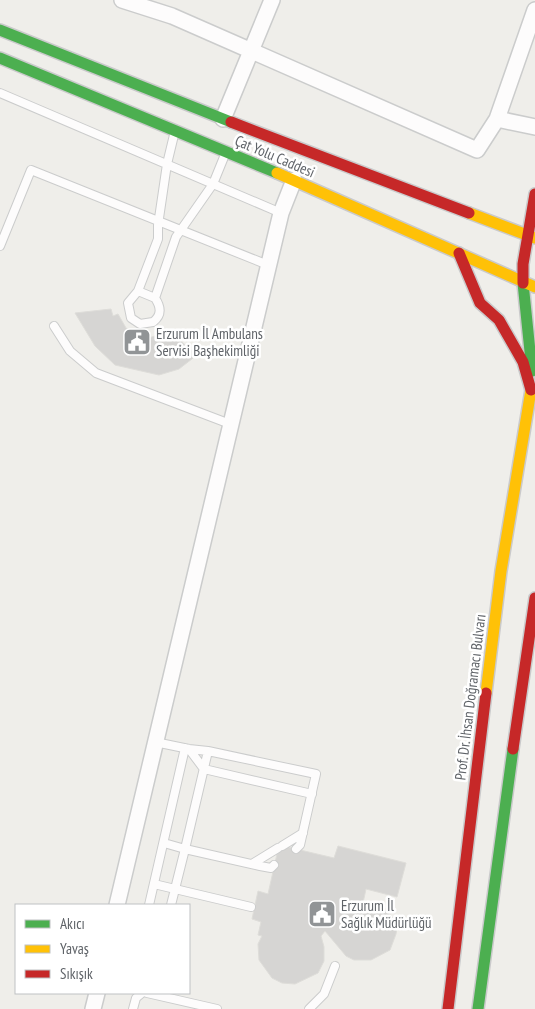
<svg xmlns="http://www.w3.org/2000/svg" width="535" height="1009" viewBox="0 0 535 1009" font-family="'PT Sans Narrow',sans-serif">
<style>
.building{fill:#d6d5d3;stroke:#deddd9}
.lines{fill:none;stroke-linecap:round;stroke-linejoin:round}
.lane-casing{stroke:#cbcccc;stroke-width:10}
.street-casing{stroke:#cbcccc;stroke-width:18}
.fast-casing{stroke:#cacacb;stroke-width:14}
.slow-casing{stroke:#cacacb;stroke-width:14}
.jam-casing{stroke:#cacacb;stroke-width:14}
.lane{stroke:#fdfcfc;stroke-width:8}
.street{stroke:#fdfcfc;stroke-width:15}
.fast{stroke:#4caf50;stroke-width:11}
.slow{stroke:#ffc107;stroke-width:11}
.jam{stroke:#c62828;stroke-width:11}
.labels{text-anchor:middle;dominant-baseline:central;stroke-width:5;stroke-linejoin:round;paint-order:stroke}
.street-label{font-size:15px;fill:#5f6368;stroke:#fff}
.poi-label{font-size:15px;fill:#5f6368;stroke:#fff;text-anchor:start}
</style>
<rect width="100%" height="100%" fill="#efeeea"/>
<path class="building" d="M111,309L113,316L118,314L126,328L137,336L146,339L169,331L197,355L179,369L159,375L115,365L95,346L75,313Z
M279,845L334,858L338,846L406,863L397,897L366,889L363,903H373L385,908L392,917L397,928L396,934L390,950L371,960H354L346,956L325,931L321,936L324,947V961L318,973L295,984L282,983L272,978L259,960L258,944L262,936L258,935L261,922L252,919L258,891L268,894Z"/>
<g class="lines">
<defs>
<path id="lane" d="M0,93L281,213
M174,135L167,164L158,225V239L138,291L128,303L131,318L140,324L153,322C162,315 161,307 155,298L176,237L213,184L224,157
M0,246L31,170L268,265
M138,291L155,298
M54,326L70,351L96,373L230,424
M155,742L189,749L208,751L316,774L300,845L296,849
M189,749L204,769L312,794
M164,843L185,849L208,751
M282,846L303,833
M252,864L278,848
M154,884L251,907
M149,905L185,748
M171,905L185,849L260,866L271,868L274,865
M147,993L217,1009
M133,1009L136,998L142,993
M309,1009L324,994L335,966"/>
<path id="street" d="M122,0L172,16L477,150L497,119L535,127
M223,119L272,0
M497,119L535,10
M117,905L281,213L294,180
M93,1009L97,993"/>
<path id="fast" d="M0,30L231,122
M0,58L277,173
M523,283L532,371
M478,1009L513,749"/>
<path id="slow" d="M277,173L535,287
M469,213L535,238
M486,693L501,571L531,390"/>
<path id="jam" d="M231,122L469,213
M459,253L480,303L499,320L523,362L531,390
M523,283V264L535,194
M513,749L535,598
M448,1009L486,693"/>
</defs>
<use href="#lane" class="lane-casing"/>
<use href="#street" class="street-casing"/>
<use href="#fast" class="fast-casing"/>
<use href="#slow" class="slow-casing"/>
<use href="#jam" class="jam-casing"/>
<use href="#lane" class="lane"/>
<use href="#street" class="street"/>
<use href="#fast" class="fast"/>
<use href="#slow" class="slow"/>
<use href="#jam" class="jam"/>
</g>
<defs>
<symbol id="civic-square" viewBox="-11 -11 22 22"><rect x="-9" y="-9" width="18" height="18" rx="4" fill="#919496" stroke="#fff"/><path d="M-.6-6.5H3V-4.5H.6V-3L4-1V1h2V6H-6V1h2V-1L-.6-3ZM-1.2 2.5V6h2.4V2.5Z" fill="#fff"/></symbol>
</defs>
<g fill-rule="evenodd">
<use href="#civic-square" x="121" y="326" width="32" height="32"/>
<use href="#civic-square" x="306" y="898" width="32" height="32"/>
</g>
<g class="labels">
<g class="street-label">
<text transform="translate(275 156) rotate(23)">Çat Yolu Caddesi</text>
<text transform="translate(470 697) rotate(-83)">Prof. Dr. İhsan Doğramacı Bulvarı</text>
</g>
<g class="poi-label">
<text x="156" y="333">Erzurum İl Ambulans<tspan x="156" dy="17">Servisi Başhekimliği</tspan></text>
<text x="341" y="905">Erzurum İl<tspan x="341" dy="17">Sağlık Müdürlüğü</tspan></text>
</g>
</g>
<rect x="15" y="904" width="175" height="90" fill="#ffffff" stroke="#bfc1c3"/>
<rect x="25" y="920" width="25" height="8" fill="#4caf50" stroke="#bfc1c3"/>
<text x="60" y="929" font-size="15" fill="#5f6368">Akıcı</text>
<rect x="25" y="945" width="25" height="8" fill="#ffc107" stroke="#bfc1c3"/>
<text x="60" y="954" font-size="15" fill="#5f6368">Yavaş</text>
<rect x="25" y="970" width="25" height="8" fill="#c62828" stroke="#bfc1c3"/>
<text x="60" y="979" font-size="15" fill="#5f6368">Sıkışık</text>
</svg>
